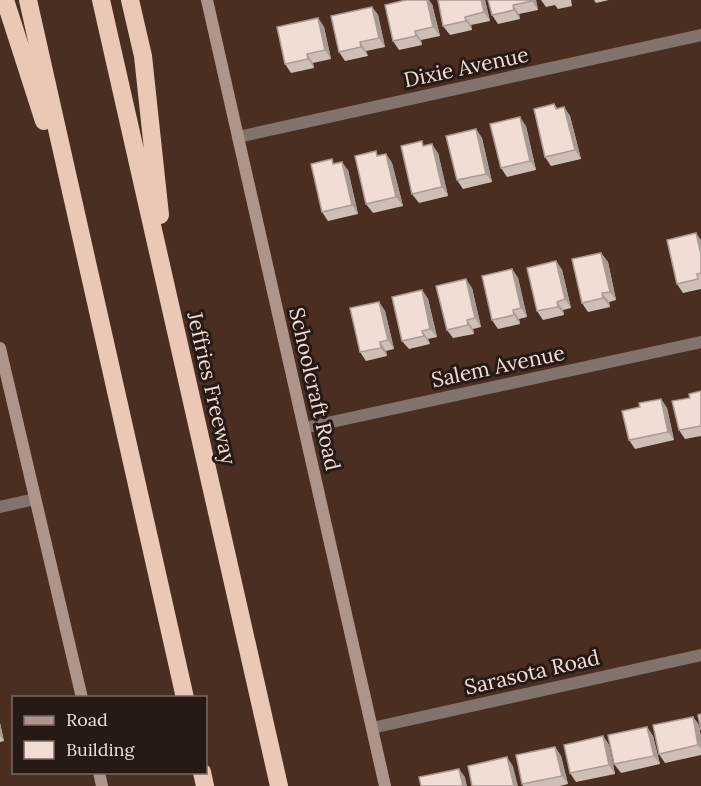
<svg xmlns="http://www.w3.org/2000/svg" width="701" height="786" viewBox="0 0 701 786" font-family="Lora,serif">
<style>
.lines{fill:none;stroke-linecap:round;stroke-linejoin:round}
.street{stroke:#82736d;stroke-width:12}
.secondary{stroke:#ad958b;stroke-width:12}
.highway{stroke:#ebc7b7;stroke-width:18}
.wall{fill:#cfbeb6}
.shaded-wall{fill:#a99b94}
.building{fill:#f1ddd4;stroke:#a99b94;stroke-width:1.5}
.labels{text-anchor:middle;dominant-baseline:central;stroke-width:6;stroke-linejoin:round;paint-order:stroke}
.street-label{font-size:21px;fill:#f1ded6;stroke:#271a14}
</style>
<rect width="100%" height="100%" fill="#4a2e21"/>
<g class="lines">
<path class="street" d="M238,137L701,35
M304,428L701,342
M0,507L35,499
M372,728L701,655"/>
<path class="secondary" d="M207,0L385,786
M0,348L82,698
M99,772L102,786"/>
<path class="highway" d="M5,0L44,121
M28,0L185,698
M101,0L279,786
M130,0L143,56L160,215
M202,772L205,786"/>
</g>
<path class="wall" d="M485,0L490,21L471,25L472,30L450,35L443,26Z
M488,0H536L538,10L519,14L520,19L498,24L492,15Z
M541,0H571L572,6L558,9L555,5L546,7Z
M594,0H609L596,3Z
M432,4L440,36L421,40L422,45L399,50L393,41Z
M372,7L378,15L385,47L366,51L368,56L345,61L339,52Z
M318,18L324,27L331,59L313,63L314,68L291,73L285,64Z
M554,104L558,109L564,107L570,116L581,159L551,166L545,157Z
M526,126L536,170L507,177L501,168Z
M476,129L482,138L492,182L463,189L457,180Z
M425,146L438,153L448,196L419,203L412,194Z
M386,154L392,163L403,206L373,213L366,204L379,155Z
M334,163L348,170L358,214L328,221L322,212Z
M701,240V289L683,293L677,284Z
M601,253L608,262L616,300L609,302L610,307L588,312L582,303Z
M556,261L562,270L571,308L563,310L564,315L543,320L537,311Z
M512,269L518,278L527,317L519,319L520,324L498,329L492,320Z
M472,288L481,327L473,329L474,334L453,338L447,330Z
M422,290L428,299L437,337L428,339L430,344L409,349L402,341Z
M379,302L385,311L394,349L386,351L387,356L366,361L360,352Z
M701,391V436L685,439L679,430L690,398Z
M661,399L667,408L674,440L635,449L629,440L640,407Z
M693,717L699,725L701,737V755L665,763L659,754Z
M0,723L4,741L0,742Z
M647,727L653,736L660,764L621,773L614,764Z
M603,736L609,745L615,774L576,782L570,773Z
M555,747L561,756L568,784L560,786H523L522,784Z"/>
<path class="shaded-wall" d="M427,0H429L432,4L440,36L433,27Z
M481,0H485L490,21L484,12Z
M531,0H536L538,10L532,1Z
M513,5L519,14L520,19L514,10Z
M372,7L378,15L385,47L379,38Z
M465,17L471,25L472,30L466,21Z
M318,18L324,27L331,59L325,50Z
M415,31L421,40L422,45L416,36Z
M360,42L366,51L368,56L361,47Z
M307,54L313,63L314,68L308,59Z
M564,107L570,116L581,159L575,150Z
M520,117L526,126L536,170L530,161Z
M476,129L482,138L492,182L486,174Z
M432,144L438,153L448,196L442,187Z
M386,154L392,163L403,206L396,197Z
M342,162L348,170L358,214L352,205Z
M696,233L701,240V254Z
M601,253L608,262L616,300L610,292Z
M556,261L562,270L571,308L565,299Z
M512,269L518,278L527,317L521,308Z
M466,279L472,288L481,327L475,318Z
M422,290L428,299L437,337L430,329Z
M602,293L609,302L610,307L603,298Z
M379,302L385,311L394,349L388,340Z
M557,302L563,310L564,315L558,307Z
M513,310L519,319L520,324L514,315Z
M467,320L473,329L474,334L468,325Z
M422,331L428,339L430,344L424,336Z
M380,342L386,351L387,356L381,348Z
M661,399L667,408L674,440L668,432Z
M693,717L699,725L701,737V749L698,745Z
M0,723L4,741L0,736Z
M647,727L653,736L660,764L654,756Z
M603,736L609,745L615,774L609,765Z
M555,747L561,756L568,784L562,776Z
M507,757L513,766L518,786H514Z
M459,769L465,777L467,786H463Z"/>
<path class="building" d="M406,0H427L433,27L415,31L416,36L393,41L385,5Z
M438,0H481L484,12L465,17L466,21L443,26Z
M488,0H531L532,1L513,5L514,10L492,15Z
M372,7L379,38L360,42L361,47L339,52L331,16Z
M318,18L325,50L307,54L308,59L285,64L277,27Z
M554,104L556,109L564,107L575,150L545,157L534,109Z
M520,117L530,161L501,168L490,124Z
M476,129L486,174L457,180L446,136Z
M422,141L423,146L432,144L442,187L412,194L401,146Z
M376,151L377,156L386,154L396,197L366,204L355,156Z
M332,159L333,164L342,162L352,205L322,212L311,164Z
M696,233L701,254V273L697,274L698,279L677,284L667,240Z
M601,253L610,292L602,293L603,298L582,303L572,259Z
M556,261L565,299L557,302L558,307L537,311L527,268Z
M512,269L521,308L513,310L514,315L492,320L482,276Z
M466,279L475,318L467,320L468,325L447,330L436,286Z
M422,290L430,329L422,331L424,336L402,341L392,297Z
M379,302L388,340L380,342L381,348L360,352L350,308Z
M701,391V426L679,430L672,401L690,398L689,394Z
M661,399L668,432L629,440L622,411L640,407L639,403Z
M701,714V730L698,715Z
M693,717L698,745L659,754L653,725Z
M647,727L654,756L614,764L608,735Z
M603,736L609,765L570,773L564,745Z
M555,747L562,776L522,784L516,755Z
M507,757L514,786H472L468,766Z
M459,769L463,786H421L419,777Z"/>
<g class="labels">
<g class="street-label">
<text transform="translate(466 67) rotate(-12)">Dixie Avenue</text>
<text transform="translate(498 366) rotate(-12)">Salem Avenue</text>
<text transform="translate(212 388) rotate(77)">Jeffries Freeway</text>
<text transform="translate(315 389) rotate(77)">Schoolcraft Road</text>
<text transform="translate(532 672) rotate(-13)">Sarasota Road</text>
</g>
</g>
<rect x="12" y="696" width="195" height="78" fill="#271a14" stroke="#786862" stroke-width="1.5"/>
<rect x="24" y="716" width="30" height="9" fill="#ad958b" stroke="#786862" stroke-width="1.5"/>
<text x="66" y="726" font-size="18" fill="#f1ded6">Road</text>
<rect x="24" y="741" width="30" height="18" fill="#f1ddd4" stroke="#786862" stroke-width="1.5"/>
<text x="66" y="756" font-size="18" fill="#f1ded6">Building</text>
</svg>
